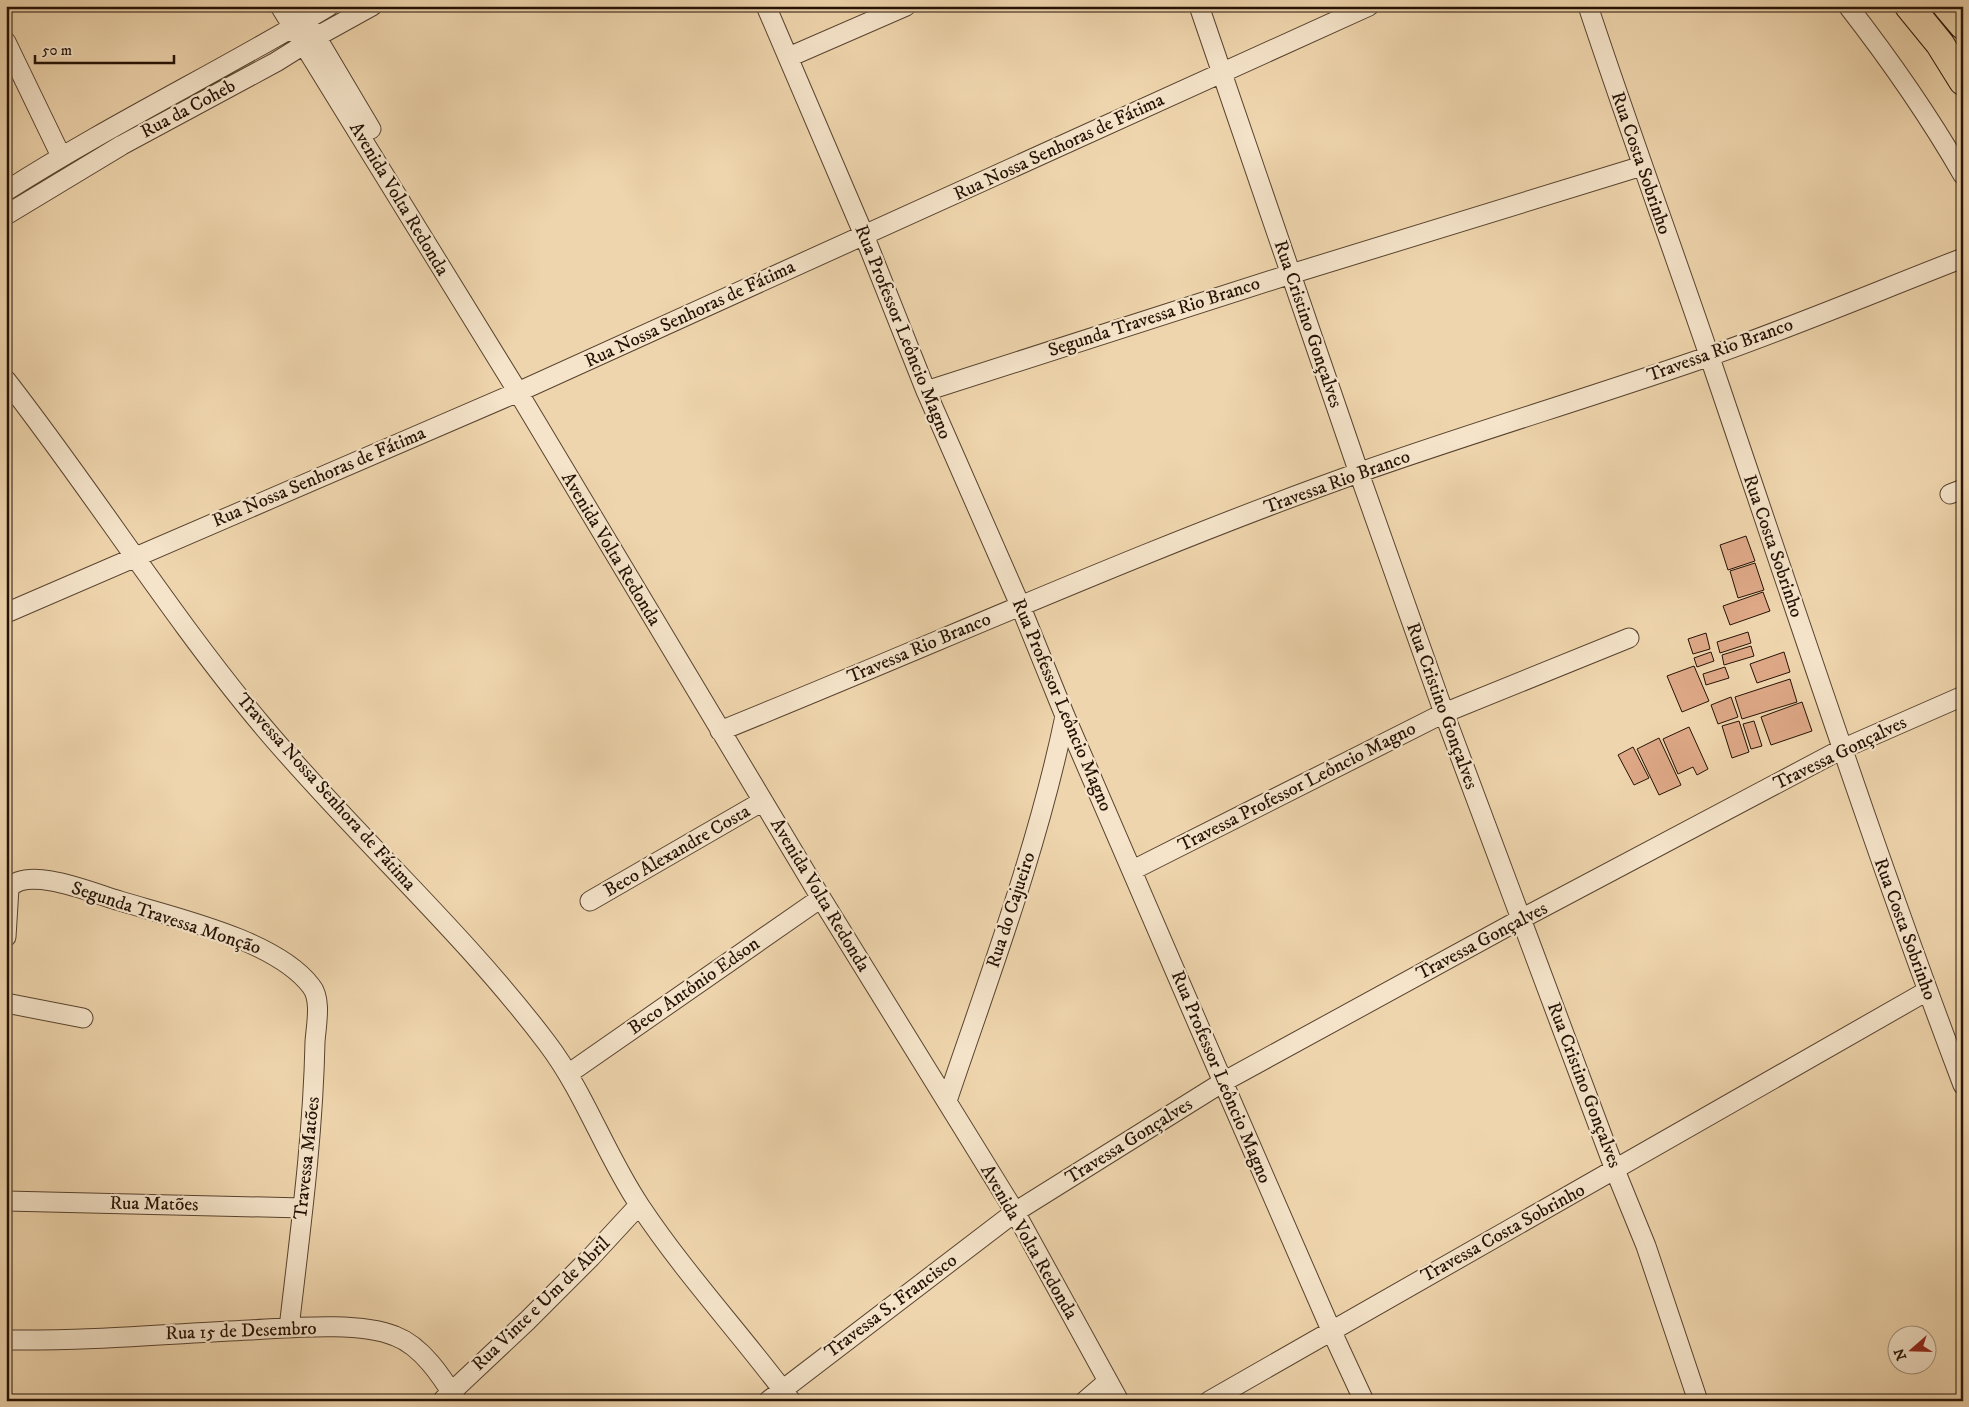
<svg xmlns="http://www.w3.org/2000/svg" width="1969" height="1407" viewBox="0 0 1969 1407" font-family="'IM FELL DW Pica',serif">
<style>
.building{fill:#dea886;stroke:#251205}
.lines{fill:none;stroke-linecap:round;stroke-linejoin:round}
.minor-casing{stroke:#58432f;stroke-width:21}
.highway-casing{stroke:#251205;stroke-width:30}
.minor{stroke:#f5e4ca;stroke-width:19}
.highway{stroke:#efd5ad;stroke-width:28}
.labels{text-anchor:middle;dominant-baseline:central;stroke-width:4.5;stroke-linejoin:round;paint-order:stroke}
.street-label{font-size:19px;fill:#251205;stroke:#f5e4ca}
</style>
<rect width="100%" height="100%" fill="#efd5ad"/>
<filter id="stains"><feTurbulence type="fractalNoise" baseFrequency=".004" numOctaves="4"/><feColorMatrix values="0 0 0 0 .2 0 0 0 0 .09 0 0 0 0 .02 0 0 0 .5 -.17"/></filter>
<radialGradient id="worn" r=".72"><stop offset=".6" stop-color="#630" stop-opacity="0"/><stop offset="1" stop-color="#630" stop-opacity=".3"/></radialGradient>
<path class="building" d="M1746,536L1755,561L1728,570L1720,545Z
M1755,563L1764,590L1738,598L1730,571Z
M1763,592L1770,611L1730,625L1723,606Z
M1748,632L1751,643L1720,653L1717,642Z
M1706,633L1710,649L1693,654L1688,639Z
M1751,646L1754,656L1724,665L1722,655Z
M1711,652L1714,661L1697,667L1694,658Z
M1784,652L1790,672L1757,683L1750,664Z
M1694,666L1709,701L1682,712L1667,676Z
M1725,667L1729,678L1706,685L1703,674Z
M1790,679L1797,702L1742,719L1735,697Z
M1731,697L1738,717L1718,724L1711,705Z
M1802,702L1812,731L1771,745L1761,717Z
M1739,721L1749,752L1732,758L1722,726Z
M1754,721L1762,746L1751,749L1743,724Z
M1689,727L1708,769L1697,775L1693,767L1678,774L1663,739Z
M1659,738L1681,785L1659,795L1637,749Z
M1633,747L1649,778L1634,785L1618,755Z"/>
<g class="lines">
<defs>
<path id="minor" d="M280,6L518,392L821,898L1015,1212L1119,1401
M298,6L371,129
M766,6L864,235L926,391L1020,605L1065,716L1223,1082L1331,1330L1364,1401
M1199,6L1359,473L1444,713L1615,1170L1646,1246L1698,1401
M1588,6C1627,124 1670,241 1710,358C1793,601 1872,845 1963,1085
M1848,6C1890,60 1929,116 1963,175
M6,42L61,156
M789,57L906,6
M6,191C111,124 223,70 329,6
M6,215L122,145L276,62L316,37L372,6
M6,380C94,493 170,615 261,724C353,834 461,929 547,1043C585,1093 605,1154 640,1206C686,1275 742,1335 791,1401
M926,391L1291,274L1642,166
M1950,494L1963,489
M6,613L518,392L1369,6
M720,731C933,645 1142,550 1358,473C1474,432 1592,397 1707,357C1793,327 1878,291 1963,258
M1133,870L1444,713L1629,638
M590,901L763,801
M6,937L9,888C29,865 95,894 120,901C176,918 276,940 311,986C322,999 316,1026 315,1042C313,1138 300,1233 289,1328
M6,1003L83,1018
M568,1074L821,898
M947,1101C990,974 1038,847 1065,716
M6,1201L303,1208
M6,1340C87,1341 168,1334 249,1330C288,1328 360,1321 395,1336C422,1346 442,1377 457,1401
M443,1400L527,1321L591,1257L639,1205
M768,1401L1015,1212L1223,1082L1521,919L1842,749L1963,696
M1085,1401L1107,1382
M1209,1401L1927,991"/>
<path id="highway" d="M1909,6L1940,44L1963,81
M1947,6L1963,25"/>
</defs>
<use href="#minor" class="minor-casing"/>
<use href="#highway" class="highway-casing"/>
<use href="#minor" class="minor"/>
<use href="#highway" class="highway"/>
</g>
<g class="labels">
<g class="street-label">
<text transform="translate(188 109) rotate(-28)">Rua da Coheb</text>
<text transform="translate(1059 147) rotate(-25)">Rua Nossa Senhoras de Fátima</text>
<text transform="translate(1641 163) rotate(71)">Rua Costa Sobrinho</text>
<text transform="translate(399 199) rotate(59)">Avenida Volta Redonda</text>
<text transform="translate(690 314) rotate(-25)">Rua Nossa Senhoras de Fátima</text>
<text transform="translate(1154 317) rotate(-18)">Segunda Travessa Rio Branco</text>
<text transform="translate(1308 324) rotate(71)">Rua Cristino Gonçalves</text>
<text transform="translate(903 332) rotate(68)">Rua Professor Leôncio Magno</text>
<text transform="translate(1720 350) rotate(-20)">Travessa Rio Branco</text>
<text transform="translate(319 477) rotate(-23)">Rua Nossa Senhoras de Fátima</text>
<text transform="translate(1337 482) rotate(-20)">Travessa Rio Branco</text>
<text transform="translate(1773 546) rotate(71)">Rua Costa Sobrinho</text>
<text transform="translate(611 549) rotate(59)">Avenida Volta Redonda</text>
<text transform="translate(919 648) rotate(-23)">Travessa Rio Branco</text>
<text transform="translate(1062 705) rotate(67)">Rua Professor Leôncio Magno</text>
<text transform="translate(1442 706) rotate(70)">Rua Cristino Gonçalves</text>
<text transform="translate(1840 753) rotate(-26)">Travessa Gonçalves</text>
<text transform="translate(1297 787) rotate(-27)">Travessa Professor Leôncio Magno</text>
<text transform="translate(326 792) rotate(48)">Travessa Nossa Senhora de Fátima</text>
<text transform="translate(677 851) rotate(-30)">Beco Alexandre Costa</text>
<text transform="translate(820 895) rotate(59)">Avenida Volta Redonda</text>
<text transform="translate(1011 910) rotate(-72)">Rua do Cajueiro</text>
<text transform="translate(166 918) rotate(18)">Segunda Travessa Monção</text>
<text transform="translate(1905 929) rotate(70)">Rua Costa Sobrinho</text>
<text transform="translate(1482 941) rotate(-28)">Travessa Gonçalves</text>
<text transform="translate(694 986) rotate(-35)">Beco Antônio Edson</text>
<text transform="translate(1221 1077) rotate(67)">Rua Professor Leôncio Magno</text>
<text transform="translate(1584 1085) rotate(69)">Rua Cristino Gonçalves</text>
<text transform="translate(1129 1141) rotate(-32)">Travessa Gonçalves</text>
<text transform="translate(307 1158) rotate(-84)">Travessa Matões</text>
<text transform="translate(154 1204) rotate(1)">Rua Matões</text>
<text transform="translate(1503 1233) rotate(-29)">Travessa Costa Sobrinho</text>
<text transform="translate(1029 1242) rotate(60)">Avenida Volta Redonda</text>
<text transform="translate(541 1304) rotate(-44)">Rua Vinte e Um de Abril</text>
<text transform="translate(891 1306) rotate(-37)">Travessa S. Francisco</text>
<text transform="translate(241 1331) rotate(-2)">Rua 15 de Desembro</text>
</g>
</g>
<rect width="1969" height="1407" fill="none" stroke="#efd5ad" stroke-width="25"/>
<rect x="8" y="8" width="1954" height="1392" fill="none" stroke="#251205" stroke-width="2.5"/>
<rect x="12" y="12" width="1944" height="1382" fill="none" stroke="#251205"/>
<g transform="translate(1912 1350) rotate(250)"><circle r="24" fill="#f5e4ca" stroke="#a2907b"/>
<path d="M0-4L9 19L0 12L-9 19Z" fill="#8f2418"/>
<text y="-8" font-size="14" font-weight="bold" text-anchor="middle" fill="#251205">N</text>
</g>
<path d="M35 55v8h139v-8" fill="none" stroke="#251205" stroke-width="2.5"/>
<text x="42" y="55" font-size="15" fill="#251205" stroke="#f5e4ca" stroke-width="4" paint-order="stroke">50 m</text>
<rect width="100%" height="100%" filter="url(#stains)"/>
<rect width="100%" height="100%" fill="url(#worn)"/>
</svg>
